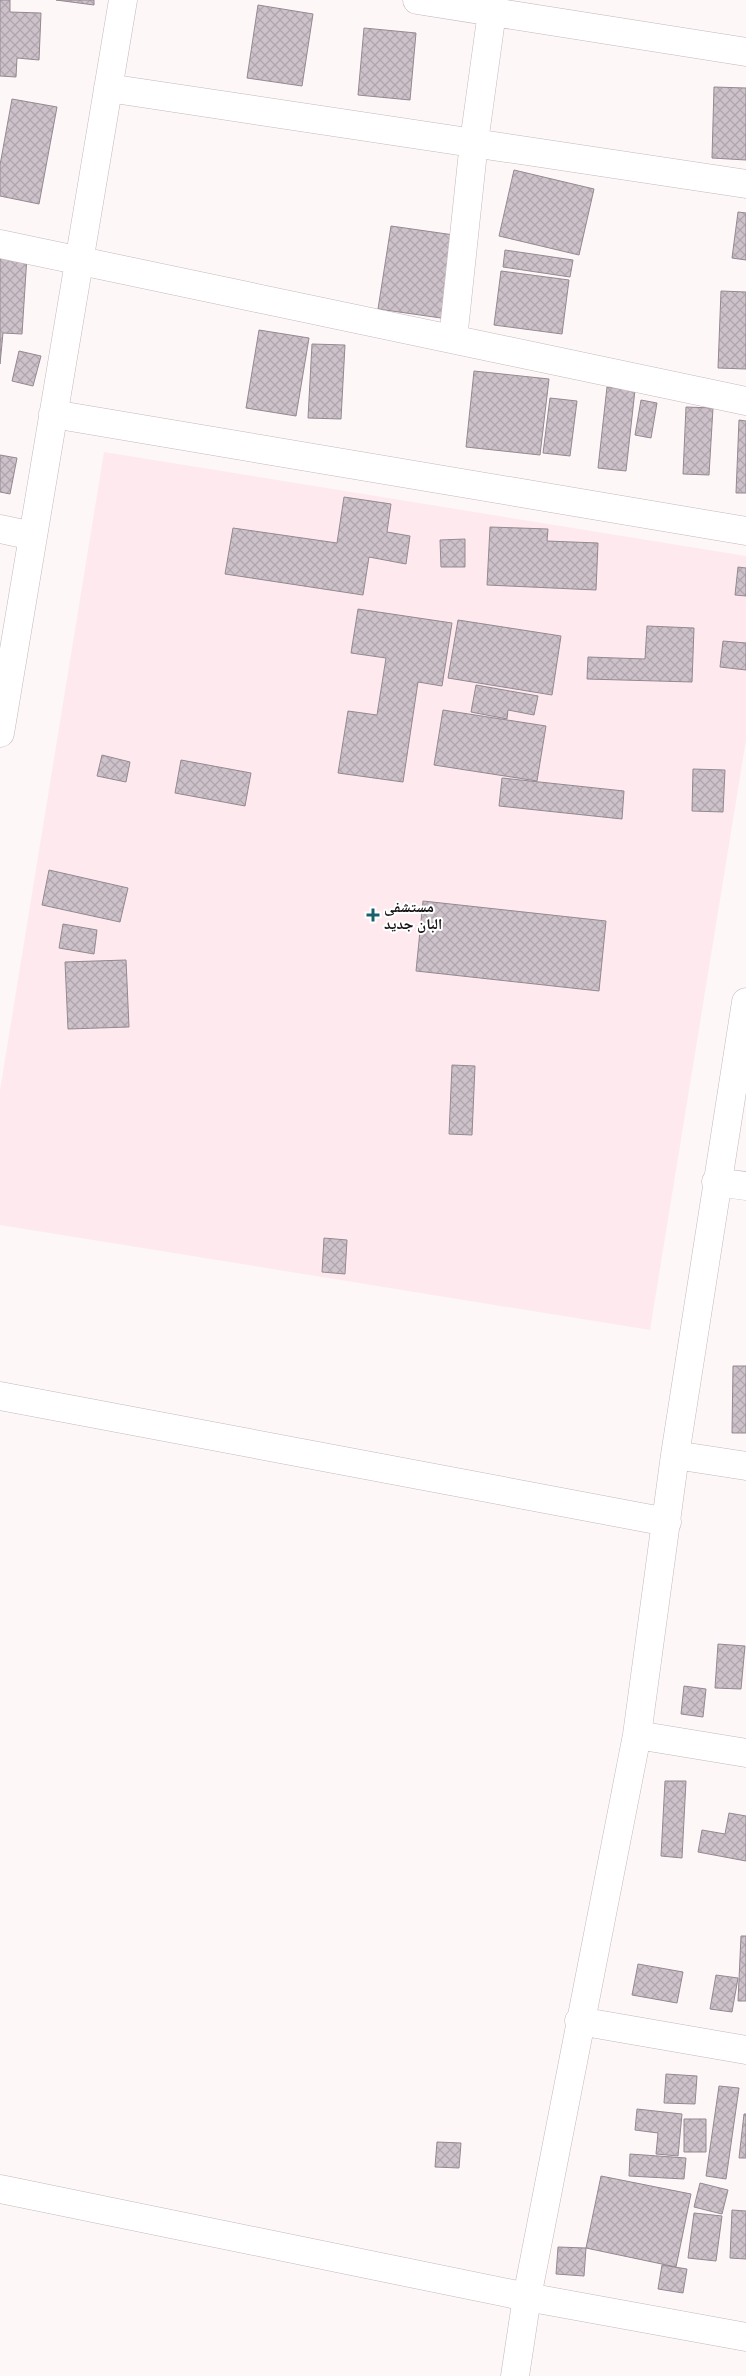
<svg xmlns="http://www.w3.org/2000/svg" width="746" height="2376" viewBox="0 0 746 2376" font-family="Lato,'Noto Naskh Arabic',sans-serif">
<style>
.built{fill:#feeaee}
.building{fill:url(#building-cross-hatch);stroke:#948991}
.lines{fill:none;stroke-linecap:round;stroke-linejoin:round}
.minor-casing{stroke:#c6b7bb;stroke-width:29}
.minor{stroke:#fff;stroke-width:28}
.poi-dot{fill:#16606e;stroke:#fff;stroke-width:2}
.labels{text-anchor:middle;dominant-baseline:central;stroke-width:4;stroke-linejoin:round;paint-order:stroke}
.poi-label{font-size:15px;font-weight:bold;fill:#191415;stroke:#fff;text-anchor:start}
</style>
<defs>
<pattern id="building-cross-hatch" width="8" height="8" patternUnits="userSpaceOnUse" patternTransform="scale(1.25)"><rect width="8" height="8" fill="#cdc1ca"/><path d="M0 0l8 8M0 8l8-8" fill="none" stroke="#afa5ad"/></pattern>
</defs>
<rect width="100%" height="100%" fill="#fdf7f8"/>
<path class="built" d="M104,452L746,556V740L650,1330L0,1225V1090Z"/>
<path class="building" d="M0,0H10V12L41,13L39,60L17,58L16,77L0,76Z
M56,0H94V5Z
M258,5L313,14L302,86L247,78Z
M364,28L416,33L410,100L358,95Z
M714,87L746,88V160L712,158Z
M12,99L57,107L39,204L0,196V165Z
M514,170L594,189L579,255L499,236Z
M738,212L746,213V260L732,258Z
M391,226L461,236L448,319L378,309Z
M505,250L573,260L570,277L503,267Z
M0,254L27,256L22,334L3,333L0,364Z
M501,271L569,280L562,334L494,325Z
M721,291L746,292V369L718,368Z
M259,330L309,338L296,416L246,408Z
M312,344L345,345L341,419L308,418Z
M19,351L41,356L33,386L12,381Z
M474,371L549,379L540,455L466,447Z
M607,387L635,390L626,471L598,468Z
M550,398L577,401L570,456L543,453Z
M641,400L657,403L651,438L635,435Z
M686,407L713,408L709,475L683,474Z
M739,420L746,421V493H736Z
M0,455L17,458L10,494L0,492Z
M344,497L391,504L387,532L410,536L406,564L369,557L363,595L225,574L233,528L337,543Z
M490,527L548,529L547,541L598,543L596,590L487,585Z
M465,539V567H441L440,540Z
M738,567L746,568V596L735,595Z
M358,609L452,623L442,686L418,682L403,782L338,773L348,711L377,715L386,658L351,653Z
M458,620L561,636L552,695L448,678Z
M647,626L694,628L692,682L587,679L588,657L645,659Z
M723,641L746,643V670L720,667Z
M476,685L538,696L534,715L508,710L507,719L471,712Z
M443,710L546,726L537,781L434,765Z
M102,755L130,762L126,782L97,776Z
M181,760L251,773L245,806L175,793Z
M693,769L725,770L723,812L692,811Z
M502,778L624,791L622,819L499,806Z
M49,870L128,888L120,922L42,905Z
M423,901L606,921L599,991L416,971Z
M63,924L97,930L94,954L59,948Z
M126,960L129,1027L68,1029L65,962Z
M452,1065L475,1066L472,1135L449,1134Z
M324,1238L347,1240L345,1274L322,1272Z
M733,1366H746V1433H732Z
M718,1644L745,1646L741,1689L715,1688Z
M684,1686L706,1689L703,1717L681,1714Z
M665,1781H686L682,1858L661,1856Z
M729,1813L746,1816V1861L698,1852L702,1830L725,1834Z
M741,1936H746V2001H738Z
M638,1964L683,1972L677,2003L632,1995Z
M716,1975L738,1978L732,2012L710,2009Z
M666,2074L697,2076L695,2104L664,2103Z
M719,2086L739,2088L726,2179L706,2176Z
M637,2109L682,2114L678,2156L656,2154L658,2133L635,2130Z
M744,2114H746V2158H739Z
M684,2119H706V2152H684Z
M437,2142L461,2143L459,2168L435,2167Z
M630,2154L686,2158L684,2179L629,2176Z
M601,2176L691,2194L676,2267L586,2248Z
M700,2183L728,2190L722,2214L694,2207Z
M732,2210L746,2211V2259L730,2258Z
M694,2213L722,2216L716,2261L688,2258Z
M558,2247L586,2248L584,2276L556,2274Z
M662,2265L687,2269L683,2293L658,2289Z"/>
<g class="lines">
<defs>
<path id="minor" d="M417,0L746,52
M108,88L746,184
M0,244L746,401
M453,339L474,142L492,12
M53,414L746,531
M0,529L33,536
M0,733L123,0
M716,1182L746,1186
M0,1396L667,1522
M675,1455L746,1466
M637,1735L746,1753
M579,2021L746,2050
M0,2189L527,2297L746,2337
M515,2376L527,2297L637,1735L675,1455L746,1002"/>
</defs>
<use href="#minor" class="minor-casing"/>
<use href="#minor" class="minor"/>
</g>
<path class="poi-dot" d="M370.5 907.5h5v5h5v5h-5v5h-5v-5h-5v-5h5z"/>
<g class="labels">
<g class="poi-label">
<text x="384" y="906">مستشفى<tspan x="384" dy="17">البان جديد</tspan></text>
</g>
</g>
</svg>
